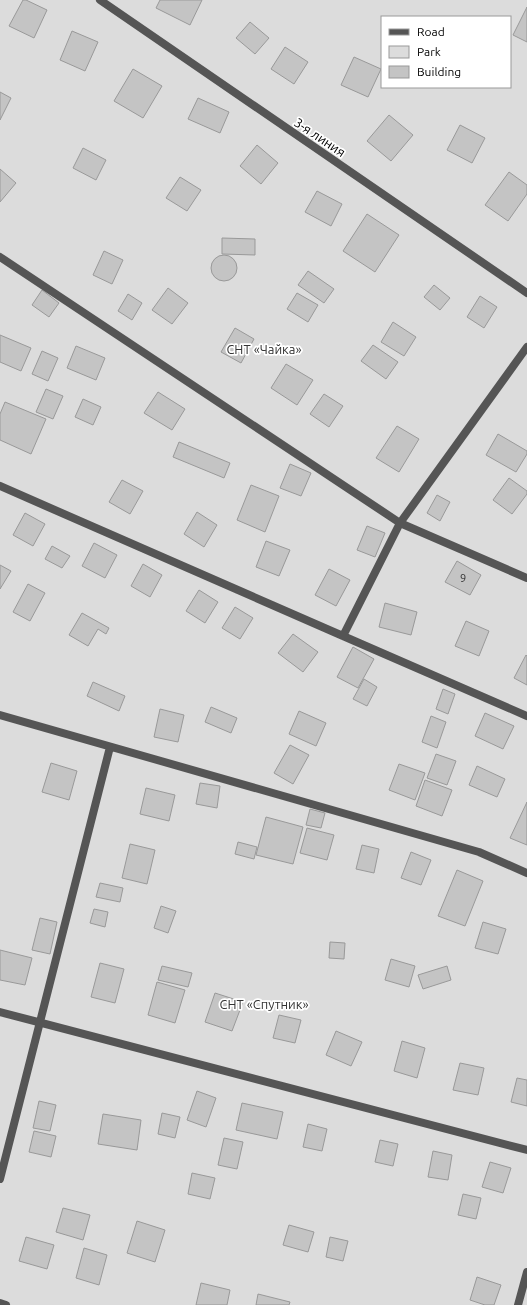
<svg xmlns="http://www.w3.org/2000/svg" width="527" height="1305" viewBox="0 0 527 1305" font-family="Ubuntu,sans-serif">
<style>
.green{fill:#dcdcdc;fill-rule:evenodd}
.building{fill:#c4c4c4;stroke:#999}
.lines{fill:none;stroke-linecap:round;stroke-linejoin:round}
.street{stroke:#555;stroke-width:8}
.labels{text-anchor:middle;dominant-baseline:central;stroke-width:3.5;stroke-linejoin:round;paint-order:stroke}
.number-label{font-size:11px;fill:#313131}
.street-label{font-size:13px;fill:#000;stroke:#fff}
.park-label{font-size:13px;fill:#333;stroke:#fff}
</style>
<rect width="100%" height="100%" fill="#fff"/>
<path class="green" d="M0,0H527V1305H0ZM382,17H510V87H382Z"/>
<path class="building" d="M23,0H26L47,10L34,38L9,26Z
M160,0H202L190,25L156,8Z
M527,7V42L513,35Z
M250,22L269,38L255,54L236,38Z
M72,31L98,42L85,71L60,60Z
M285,47L308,62L294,84L271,69Z
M354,57L381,69L368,97L341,85Z
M133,69L162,86L143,118L114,101Z
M0,92L11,98L0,120Z
M198,98L229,112L220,133L188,119Z
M389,115L413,135L391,161L367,141Z
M460,125L485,138L472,163L447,150Z
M257,145L278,163L261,184L240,166Z
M83,148L106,160L96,180L73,168Z
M0,169L16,183L0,202Z
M509,172L527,185V194L508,221L485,205Z
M180,177L201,190L187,211L166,198Z
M317,191L342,204L331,226L305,212Z
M367,214L399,235L375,272L343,251Z
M222,238L255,239V255L222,254Z
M104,251L123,260L112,284L93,275Z
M211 268a13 13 0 1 1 26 0a13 13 0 1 1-26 0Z
M308,271L334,289L324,303L298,285Z
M434,285L450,298L440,310L424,297Z
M168,288L188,303L172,324L152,310Z
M42,290L59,303L49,317L32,305Z
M297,293L318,305L308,322L287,309Z
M128,294L142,303L132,320L118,311Z
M480,296L497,307L484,328L467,317Z
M393,322L416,337L404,356L381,342Z
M235,328L254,339L241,363L221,352Z
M0,335L31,348L21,371L0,362Z
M373,345L398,362L386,379L361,361Z
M76,346L105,358L96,380L67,368Z
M42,351L58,358L48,381L32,374Z
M286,364L313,380L297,405L271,388Z
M46,389L63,396L53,419L36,412Z
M158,392L185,409L172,430L144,413Z
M324,394L343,406L329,427L310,414Z
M83,399L101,407L93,425L75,417Z
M5,402L46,419L31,454L0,440V414Z
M397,426L419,439L399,472L376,458Z
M498,434L527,451V454L516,472L486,455Z
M179,442L230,463L224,478L173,457Z
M290,464L311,473L301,496L280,488Z
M509,478L527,491V494L512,514L493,500Z
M122,480L143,491L130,514L109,502Z
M251,485L279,496L265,532L237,520Z
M437,495L450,502L440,521L427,513Z
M197,512L217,525L204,547L184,534Z
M25,513L45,524L33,546L13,535Z
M367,526L385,533L375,557L357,550Z
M266,541L290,550L279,576L256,567Z
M94,543L117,555L105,578L82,566Z
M52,546L70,556L62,568L45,559Z
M457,561L481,575L470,595L445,582Z
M143,564L162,575L150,597L131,586Z
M0,565L11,571L0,589Z
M329,569L350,580L336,606L315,595Z
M28,584L45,593L30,621L13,612Z
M199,590L218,602L205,623L186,611Z
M385,603L417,612L411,635L379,627Z
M235,607L253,618L240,639L222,628Z
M82,613L109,628L106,634L98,629L88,646L69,635Z
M466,621L489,631L479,656L455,646Z
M293,634L318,652L303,672L278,653Z
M353,647L374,659L358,688L337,677Z
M526,655L527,656V685L514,678Z
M364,679L377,687L367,706L353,699Z
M93,682L125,696L119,711L87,696Z
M443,689L455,694L448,714L436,709Z
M211,707L237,718L231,733L205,722Z
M160,709L184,715L178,742L154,737Z
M299,711L326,723L316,746L289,734Z
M485,713L514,726L503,749L475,736Z
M431,716L446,722L437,748L422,742Z
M290,745L309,755L293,784L274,773Z
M436,754L456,761L447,785L427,778Z
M51,763L77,771L69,800L42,792Z
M399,764L425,773L415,800L389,790Z
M477,766L505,779L497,797L469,785Z
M425,780L452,790L442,816L416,806Z
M200,783L220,786L217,808L196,804Z
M146,788L175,795L169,821L140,814Z
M527,802V845L510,838Z
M310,809L325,813L321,828L306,825Z
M266,817L303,827L293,864L256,855Z
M307,828L334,835L327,860L300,853Z
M238,842L257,847L254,859L235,854Z
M130,844L155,850L147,884L122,878Z
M362,845L379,849L374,873L356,869Z
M411,852L431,860L421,885L401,878Z
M457,870L483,881L465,926L438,916Z
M100,883L123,888L120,902L96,897Z
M161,906L176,911L168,933L154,928Z
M94,909L108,912L105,927L90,923Z
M40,918L57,922L50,954L32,950Z
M483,922L506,929L498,954L475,948Z
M330,942L345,943L344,959L329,958Z
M0,950L32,958L25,985L0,980Z
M391,959L415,966L409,987L385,980Z
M100,963L124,969L115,1003L91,997Z
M162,966L192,973L188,987L158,980Z
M447,966L451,980L423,989L418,975Z
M157,982L185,990L175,1023L148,1015Z
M215,993L243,1002L232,1031L205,1022Z
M279,1015L301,1020L295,1043L273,1038Z
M336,1031L362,1042L351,1066L326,1055Z
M402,1041L425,1048L417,1078L394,1071Z
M460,1063L484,1068L478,1095L453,1090Z
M517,1078L527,1080V1106L511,1102Z
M197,1091L216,1098L206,1127L187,1120Z
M39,1101L56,1105L50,1131L33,1128Z
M242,1103L283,1112L277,1139L236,1130Z
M162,1113L180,1117L175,1138L158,1134Z
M103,1114L141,1120L137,1150L98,1144Z
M308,1124L327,1129L322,1151L303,1147Z
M34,1131L56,1136L51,1157L29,1152Z
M224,1138L243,1142L237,1169L218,1165Z
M380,1140L398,1144L393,1166L375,1162Z
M433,1151L452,1155L448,1180L428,1177Z
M490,1162L511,1168L503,1193L482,1187Z
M192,1173L215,1178L210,1199L188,1194Z
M463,1194L481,1198L476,1219L458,1215Z
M63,1208L90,1215L83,1240L56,1232Z
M137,1221L165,1230L155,1262L127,1253Z
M289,1225L314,1232L308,1252L283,1245Z
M26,1237L54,1245L47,1269L19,1261Z
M330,1237L348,1241L343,1261L326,1257Z
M84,1248L107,1255L99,1285L76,1278Z
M477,1277L501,1285L494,1305H485L470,1300Z
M201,1283L230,1290L227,1305H196Z
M258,1294L290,1302L289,1305H256Z"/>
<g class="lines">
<path class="street" d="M100,0L527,293
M0,257L400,523L527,578
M527,347L400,523L343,636L527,716
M0,486L343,636
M0,715L479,852L527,873
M0,1012L527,1150
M0,1179L110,747
M0,1303L6,1305
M518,1305L527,1272"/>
</g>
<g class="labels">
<g class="number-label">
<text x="463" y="578">9</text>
</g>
<g class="street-label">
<text transform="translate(320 137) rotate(34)">3-я линия</text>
</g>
<g class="park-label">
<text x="264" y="349">СНТ «Чайка»</text>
<text x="264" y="1004">СНТ «Спутник»</text>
</g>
</g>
<rect x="381" y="16" width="130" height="72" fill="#ffffff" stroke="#999999"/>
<rect x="389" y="29" width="20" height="6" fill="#555555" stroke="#999999"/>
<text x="417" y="36" font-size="12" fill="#000000">Road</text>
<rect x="389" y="46" width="20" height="12" fill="#dcdcdc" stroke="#999999"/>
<text x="417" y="56" font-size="12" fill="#000000">Park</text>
<rect x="389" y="66" width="20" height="12" fill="#c4c4c4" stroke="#999999"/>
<text x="417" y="76" font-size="12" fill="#000000">Building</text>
</svg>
